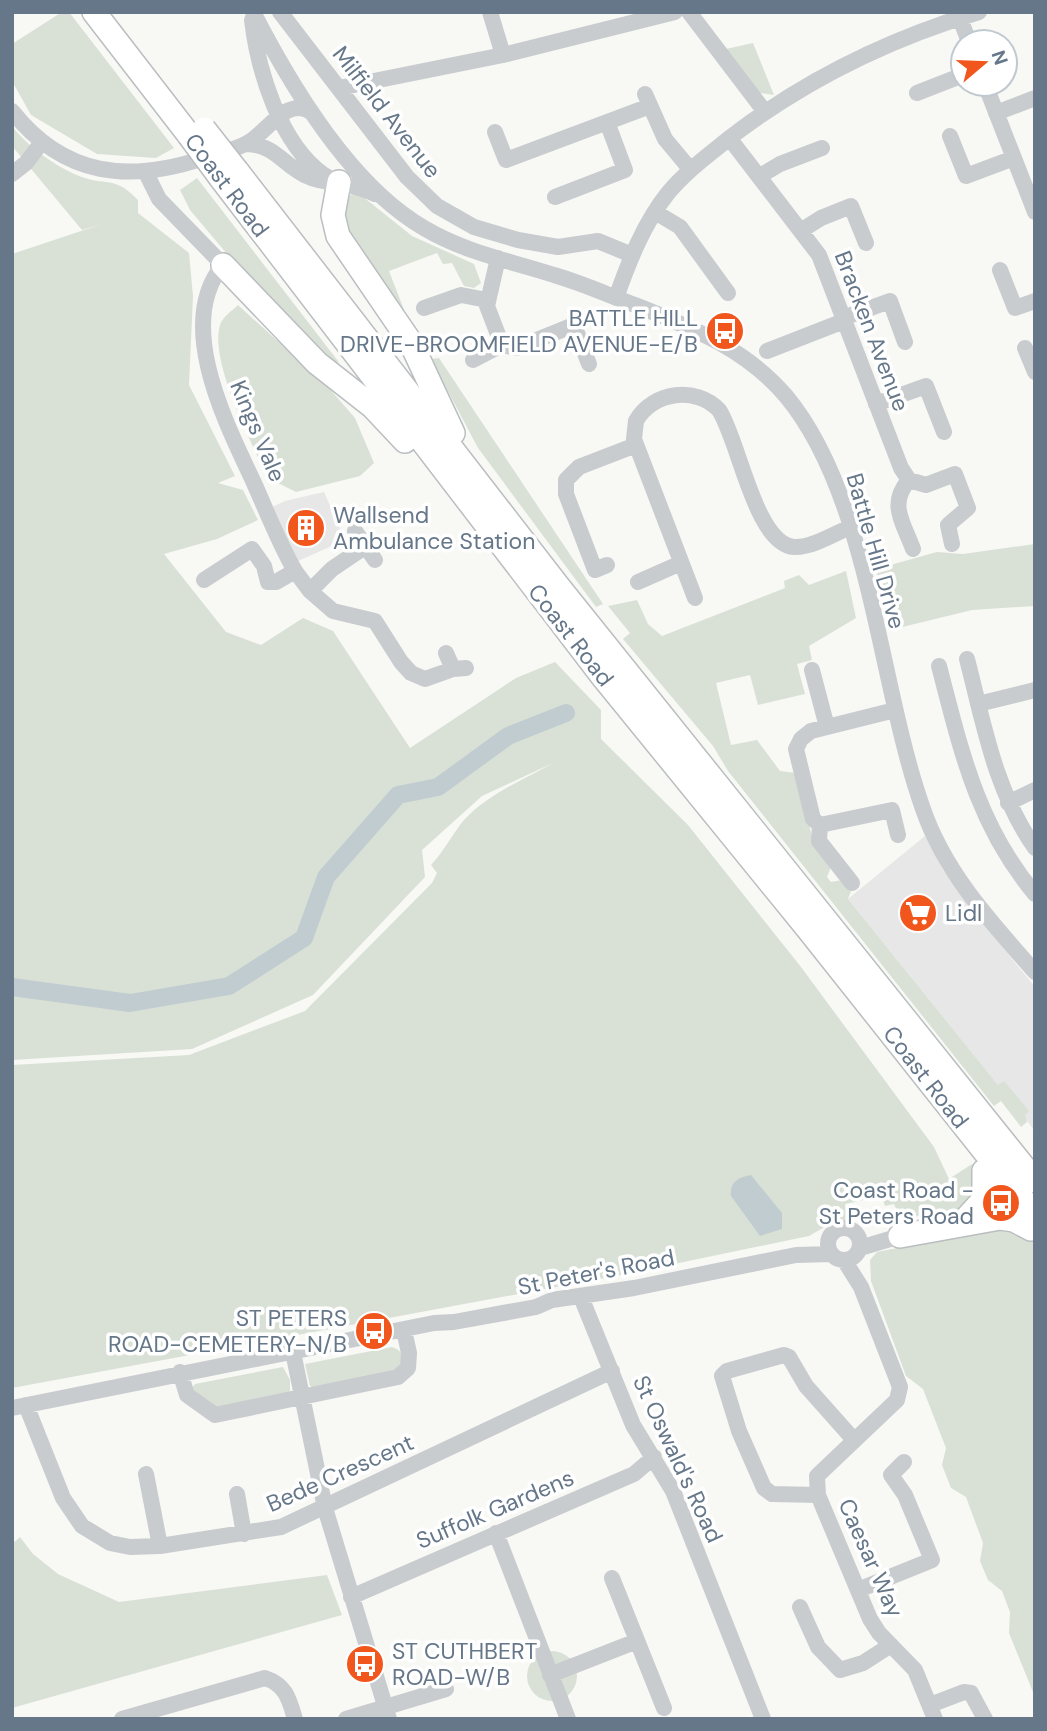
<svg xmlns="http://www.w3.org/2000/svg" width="1047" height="1731" viewBox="0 0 1047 1731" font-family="'DM Sans',sans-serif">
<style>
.built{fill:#e6e7e6}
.green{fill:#d9e1d6}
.water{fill:#c1ccd1}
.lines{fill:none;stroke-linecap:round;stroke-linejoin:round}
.river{stroke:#c1ccd1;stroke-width:18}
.highway-casing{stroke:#babec1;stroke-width:26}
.minor{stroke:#c8cccf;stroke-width:16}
.highway{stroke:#fff;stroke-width:23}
.highway-bridge-casing{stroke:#babec1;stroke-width:26;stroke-linecap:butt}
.highway-bridge{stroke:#fff;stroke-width:23}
.labels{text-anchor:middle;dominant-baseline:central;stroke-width:7;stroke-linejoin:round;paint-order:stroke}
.street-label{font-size:23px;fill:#657789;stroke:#fff}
.poi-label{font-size:23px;fill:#657789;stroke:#fff;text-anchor:end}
</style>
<rect width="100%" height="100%" fill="#f8f8f5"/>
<path class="built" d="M324,492L345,540L296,562L270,508L285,501Z
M925,836L943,870L969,906L1035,987V1131L848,899Z"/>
<path class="green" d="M62,12H69L174,148L156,158L97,154L31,115L12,81V44Z
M753,43L774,95L760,93L726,49Z
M12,126C28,147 55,166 79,176C106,187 113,174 138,200V213L189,253L193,296L189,385L235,476L218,483L243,490L258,520L217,539L164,554L226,632L261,645L303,618L333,631L410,748L516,678L555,662L601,710V739L688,825L801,967L934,1147L949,1179L972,1164L980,1178L967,1213L931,1219L929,1214L901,1219L894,1204L885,1206L882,1196L845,1204L848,1222L828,1225L809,1236L626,1274L12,1388V1065L189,1055L305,1011L432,883L437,873L431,865C445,850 453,833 464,820C488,794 523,780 553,763L482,796L422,850L425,877L313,995L192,1049L12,1060V254L102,224L82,230L12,146Z
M197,178L338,361L340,372L254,286L190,210L180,190Z
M352,194L362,196L412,236L474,264L481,283L474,288L464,286L452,263L443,264L437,253L389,271L408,320C387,290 336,236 344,200Z
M238,305L327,386L355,418L374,463L360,476L296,492L268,478C252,444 209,361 220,325C223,316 232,311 238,305Z
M439,358L603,604L596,607L478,448L431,359Z
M1035,544V606L972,610L890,630L876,569L937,552L963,554Z
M846,571L856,618L809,646L812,660L797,664L805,694L758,705L750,675L716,683L731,745L757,740L780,771L796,773L814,844L831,867L827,877L831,882L842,880L851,891L848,899L998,1085L1004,1081L1029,1111L1025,1115L1027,1122L1021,1127L1001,1101L994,1106L728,771L713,746L623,639L630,633L608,606L637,600L648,624L662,636L785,588L784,581L799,575L809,585Z
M993,1229H1020L1035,1244V1697L1009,1633L1010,1612L1002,1591L988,1580L980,1561L983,1543L966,1497L951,1488L942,1465L946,1448L923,1389L906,1376L871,1281L870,1260L877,1252Z
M392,1347C400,1350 403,1353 404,1362L398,1372L318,1390L310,1386L305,1364Z
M283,1367L290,1380V1391L284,1396L215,1409L191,1390L195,1384Z
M20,1537L33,1554L58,1574L119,1602L327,1575L342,1615L12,1708V1544Z
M527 1676a25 25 0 1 1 50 0a25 25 0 1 1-50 0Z"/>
<path class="water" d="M751,1175L782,1213V1229L760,1236L731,1196C729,1182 739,1177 751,1175Z"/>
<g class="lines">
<path class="river" d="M12,987L130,1003L229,986L304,938L326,877L398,795L438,787L508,736L566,713"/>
<defs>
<path id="highway" d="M94,12L189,135
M237,171L558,586L1035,1181
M220,177L603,677L808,929L1035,1215
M339,182L333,215L338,236L411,343L453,433
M223,265L317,363L373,407L405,441
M963,1222L984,1199V1171
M900,1236L1000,1218L1014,1220L1031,1229"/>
</defs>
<use href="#highway" class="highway-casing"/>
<path class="minor" d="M253,12C291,86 351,186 424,228C464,252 510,261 554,275C582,283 608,295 635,305C692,328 745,348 786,396C870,497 879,686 923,809C945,873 991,922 1035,972
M280,12L407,177L437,206L474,227L518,240L558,247L598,241L632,255
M490,12L503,55
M689,12L765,112
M960,18L969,42
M252,20C258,71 280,144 324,175C339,185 359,186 375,194
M985,84L1035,212
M339,88L503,55L675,12
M917,93L963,75
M645,94L665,139L690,169
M12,111C64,177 129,183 204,158C218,153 236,150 249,142C267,132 287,96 311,112
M996,113L1035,98
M495,132L506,160L650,106
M950,136L966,176L1014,158
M730,139L819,255L901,468L909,480
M247,144C284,145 287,181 335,182
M146,173L159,199L223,265C174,324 227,425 254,483C267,512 279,543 295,571L310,591L333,611L375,621L401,662L411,673L425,679L453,669
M12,174L26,163L42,142
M760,176L780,164L822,148
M555,197L625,170L607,122
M655,212L680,227L728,293
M802,230L821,218L851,206L866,243
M498,258L487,306L502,345L517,348L574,325L589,364
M1000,270L1015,308L1035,301
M616,298C629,261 644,223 668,193C686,171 710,154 732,136C807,79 889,39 979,12
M424,308L461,295L487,300
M843,318L890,301L905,342
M1025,348L1035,372
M767,351L844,321
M473,360L502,345
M876,404L926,386L944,432
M355,531L375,560
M913,549C903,522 888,504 909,480L926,485L955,474L968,508L948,525L952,544
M607,565L595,570L566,494V480L579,467L636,445
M204,580L252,549L264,566L268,582H276L295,571
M638,582L681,563
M310,591L332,569L366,546
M695,598L634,439L636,421C653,391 696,386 719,410C739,440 755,544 794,547C811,548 834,534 850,527
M446,653L453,669L466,668
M967,659C984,725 995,791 1035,848
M939,666C961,750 977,825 1035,894
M812,670L827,727
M978,704L1035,690
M1008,803L1035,790
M820,825L892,810L898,835
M852,883L819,841L820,825L813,819L796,749L801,739L811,731L895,710
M828 1244a16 16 0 1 1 32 0a16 16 0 1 1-32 0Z
M860,1248L900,1236
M844,1260L861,1287L900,1387L897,1400L817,1476L818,1495L870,1619L879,1633L915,1670L935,1719
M581,1297L633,1425L673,1491L763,1719
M293,1352L325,1508L389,1719
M180,1372L187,1395L215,1415L398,1377L408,1368L409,1353L404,1330
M26,1405L63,1498L82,1526L110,1543L130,1547L160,1546L281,1527L612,1371
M12,1408L434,1323L454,1322L536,1307L552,1300L634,1288L796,1255L831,1254
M146,1474L160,1546
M237,1494L244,1534
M818,1495L772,1494L764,1488L739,1431L722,1376L727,1371L784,1355L789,1357L806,1386L854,1440
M496,1533L568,1719
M612,1578L664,1708
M858,1590L932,1560L905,1495L891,1475L904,1462
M351,1597L634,1474L654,1457
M800,1607L818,1647L840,1670L863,1663L891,1645
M550,1675L637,1641
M930,1705L964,1692L971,1693L985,1719
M122,1719L265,1678C286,1685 289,1699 295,1719
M346,1719L446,1689"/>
<use href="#highway" class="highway"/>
<defs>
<path id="highway-bridge" d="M204,129L237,171
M189,135L220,177"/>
</defs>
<use href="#highway-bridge" class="highway-bridge-casing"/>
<use href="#highway-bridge" class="highway-bridge"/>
</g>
<defs>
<symbol id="bus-disc" viewBox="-11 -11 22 22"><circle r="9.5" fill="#f1571c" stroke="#fff"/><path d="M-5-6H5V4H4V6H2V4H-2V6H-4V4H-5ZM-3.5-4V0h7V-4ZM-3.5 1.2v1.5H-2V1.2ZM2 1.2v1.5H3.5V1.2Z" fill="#fff"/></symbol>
<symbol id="building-disc" viewBox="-11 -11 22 22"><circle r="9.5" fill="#f1571c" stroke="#fff"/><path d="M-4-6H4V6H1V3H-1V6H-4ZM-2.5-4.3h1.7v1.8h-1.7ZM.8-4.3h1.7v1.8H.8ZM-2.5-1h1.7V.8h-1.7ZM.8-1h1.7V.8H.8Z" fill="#fff"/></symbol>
<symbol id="supermarket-disc" viewBox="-11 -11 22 22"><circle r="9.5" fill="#f1571c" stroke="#fff"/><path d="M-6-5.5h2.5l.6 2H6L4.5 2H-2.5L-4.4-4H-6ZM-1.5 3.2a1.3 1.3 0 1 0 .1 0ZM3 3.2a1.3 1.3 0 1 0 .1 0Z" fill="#fff"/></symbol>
</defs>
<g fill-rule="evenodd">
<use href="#bus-disc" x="703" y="309" width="44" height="44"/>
<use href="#building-disc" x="284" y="506" width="44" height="44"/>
<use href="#supermarket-disc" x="896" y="891" width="44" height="44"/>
<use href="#bus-disc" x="979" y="1181" width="44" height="44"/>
<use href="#bus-disc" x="352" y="1309" width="44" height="44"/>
<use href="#bus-disc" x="343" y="1642" width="44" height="44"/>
</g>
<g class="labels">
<g class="street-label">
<text transform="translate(387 112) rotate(52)">Milfield Avenue</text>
<text transform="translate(227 185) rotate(53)">Coast Road</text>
<text transform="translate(872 331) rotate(69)">Bracken Avenue</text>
<text transform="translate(258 431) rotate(67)">Kings Vale</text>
<text transform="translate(876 551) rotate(74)">Battle Hill Drive</text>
<text transform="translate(571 635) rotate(52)">Coast Road</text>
<text transform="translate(926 1077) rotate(52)">Coast Road</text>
<text transform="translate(596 1272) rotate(-11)">St Peter's Road</text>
<text transform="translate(678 1459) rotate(65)">St Oswald's Road</text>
<text transform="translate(340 1473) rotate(-24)">Bede Crescent</text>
<text transform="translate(495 1509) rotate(-23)">Suffolk Gardens</text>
<text transform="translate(871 1558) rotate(66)">Caesar Way</text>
</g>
<g class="poi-label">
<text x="698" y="318">BATTLE HILL<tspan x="698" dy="26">DRIVE-BROOMFIELD AVENUE-E/B</tspan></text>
<text x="333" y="515" text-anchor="start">Wallsend<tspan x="333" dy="26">Ambulance Station</tspan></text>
<text x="945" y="913" text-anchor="start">Lidl</text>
<text x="974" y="1190">Coast Road -<tspan x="974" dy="26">St Peters Road</tspan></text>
<text x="347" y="1318">ST PETERS<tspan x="347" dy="26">ROAD-CEMETERY-N/B</tspan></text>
<text x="392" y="1651" text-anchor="start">ST CUTHBERT<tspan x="392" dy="26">ROAD-W/B</tspan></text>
</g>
</g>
<rect width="1047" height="1731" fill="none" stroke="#657789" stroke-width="28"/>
<g transform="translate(984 63) rotate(71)"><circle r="33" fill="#ffffff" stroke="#c1c9d0" stroke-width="2"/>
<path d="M0-5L12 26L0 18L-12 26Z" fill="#f1571c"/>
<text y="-10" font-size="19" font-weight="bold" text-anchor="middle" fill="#657789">N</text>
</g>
</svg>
